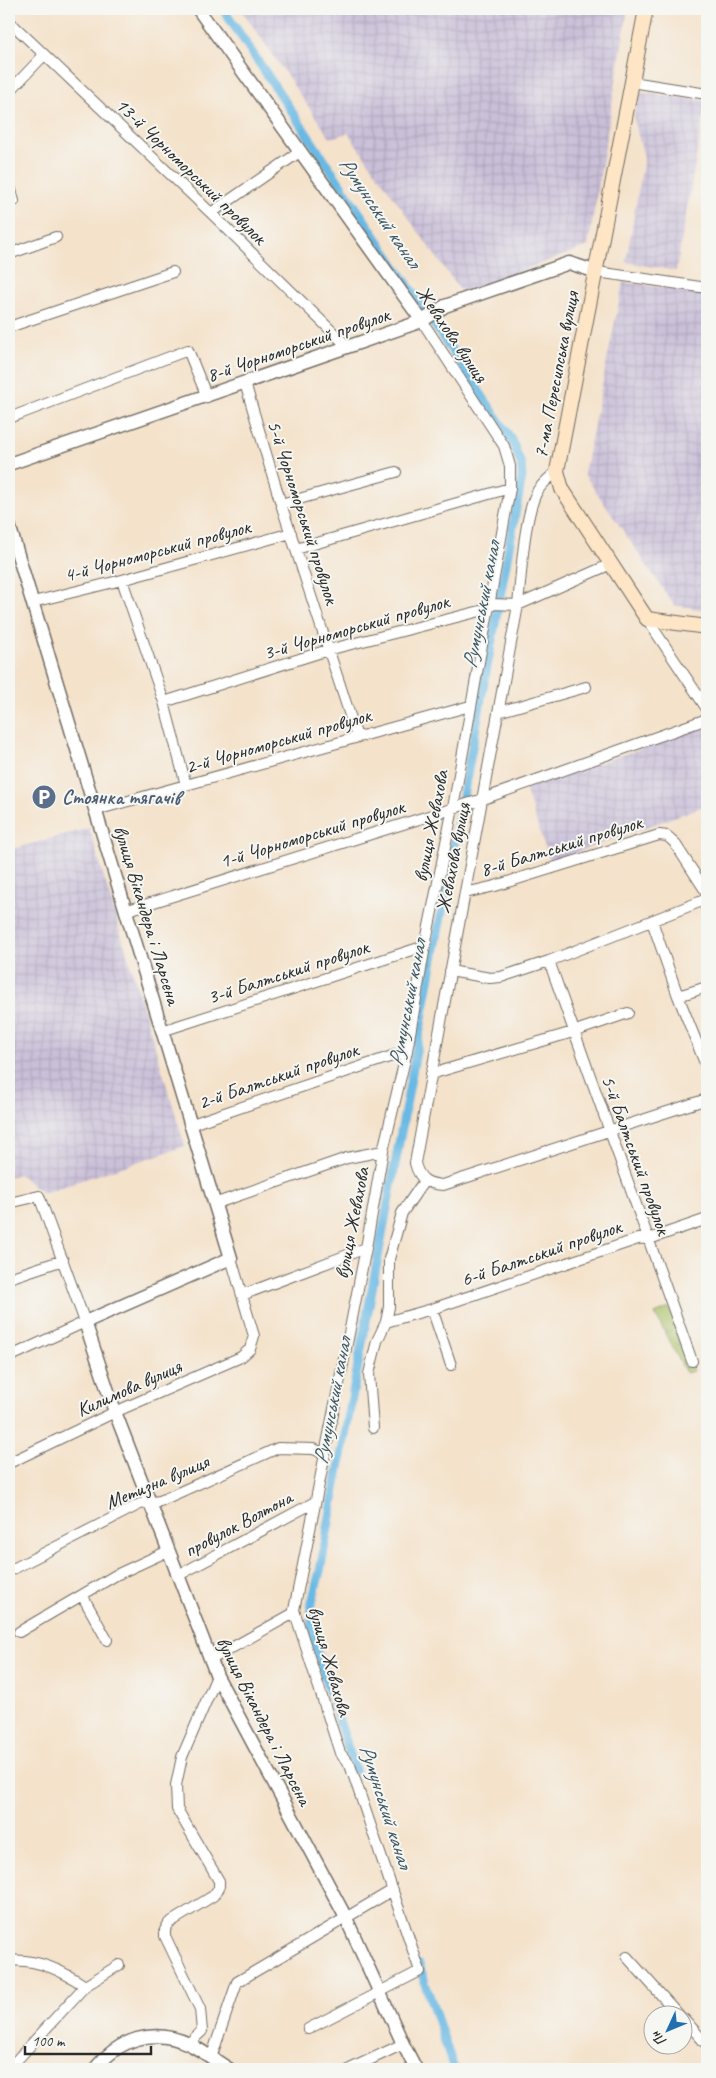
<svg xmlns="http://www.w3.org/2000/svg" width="716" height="2078" viewBox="0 0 716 2078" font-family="Caveat,sans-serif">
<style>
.industrial{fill:url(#industrial-grid)}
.grass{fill:url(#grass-tufts);stroke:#697548}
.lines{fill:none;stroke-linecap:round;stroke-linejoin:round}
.canal{stroke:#69b9e4;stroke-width:9}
.minor-casing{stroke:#716b63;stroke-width:12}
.tertiary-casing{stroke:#716b63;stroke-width:15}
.secondary-casing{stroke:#716b63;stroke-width:16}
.minor{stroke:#fff;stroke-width:10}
.tertiary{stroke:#fff;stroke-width:12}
.secondary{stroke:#fde5c5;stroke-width:14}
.labels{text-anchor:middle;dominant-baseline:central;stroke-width:4;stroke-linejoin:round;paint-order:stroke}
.street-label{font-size:20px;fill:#2b2b2b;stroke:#f6f6f2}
.service-label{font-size:20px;font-weight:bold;fill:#4e5e75;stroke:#f6f6f2;text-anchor:start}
.water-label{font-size:21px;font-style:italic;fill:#3e5662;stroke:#f6f6f2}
</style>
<defs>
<pattern id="industrial-grid" width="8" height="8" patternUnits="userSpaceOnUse" patternTransform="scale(1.25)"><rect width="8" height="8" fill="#c9bfd8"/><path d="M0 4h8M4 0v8" fill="none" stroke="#ada4ba"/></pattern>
<pattern id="grass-tufts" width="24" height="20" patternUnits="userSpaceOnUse" patternTransform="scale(1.25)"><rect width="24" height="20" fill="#a7bf65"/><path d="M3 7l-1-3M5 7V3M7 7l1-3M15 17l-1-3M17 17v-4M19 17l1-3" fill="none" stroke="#889b53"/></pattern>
</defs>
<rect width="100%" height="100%" fill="#f6f6f2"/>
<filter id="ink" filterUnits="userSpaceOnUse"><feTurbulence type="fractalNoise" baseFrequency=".02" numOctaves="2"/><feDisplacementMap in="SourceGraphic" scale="10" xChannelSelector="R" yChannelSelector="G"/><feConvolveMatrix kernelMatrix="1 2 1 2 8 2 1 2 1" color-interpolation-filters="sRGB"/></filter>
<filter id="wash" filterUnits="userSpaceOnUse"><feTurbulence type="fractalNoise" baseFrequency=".0096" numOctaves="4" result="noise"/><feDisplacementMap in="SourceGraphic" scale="20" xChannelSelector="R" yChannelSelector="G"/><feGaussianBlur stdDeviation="1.12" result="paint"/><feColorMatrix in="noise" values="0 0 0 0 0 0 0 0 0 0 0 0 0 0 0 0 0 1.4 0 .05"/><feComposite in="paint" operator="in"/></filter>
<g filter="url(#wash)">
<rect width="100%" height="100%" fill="#f4e2ca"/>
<path class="industrial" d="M241,9H628L588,246L462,293L348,133L330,138Z
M638,92L706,101L676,271L626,262L644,158L634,119Z
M623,282L707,294V610L674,605L584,474Z
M704,727L707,731V805L550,862L525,788Z
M89,828L185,1146L43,1193L19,1174L9,1177V850Z"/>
<path class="grass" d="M669,1308L693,1371L686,1373L655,1314Z"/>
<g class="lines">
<path class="canal" d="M223,9L511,439L521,464L522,477L320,1571L311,1606L313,1640L355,1770
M419,1965L454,2069"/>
</g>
</g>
<g filter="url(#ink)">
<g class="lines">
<defs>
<path id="minor" d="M9,21L211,213L348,347
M632,82L707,94
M9,92L44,55
M9,183L14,201L9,203
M211,213L301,151
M9,254L56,237
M597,272L707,288
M9,327L173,272
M245,383L281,504L357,737
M9,418L188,350L207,397
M557,471C550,477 543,483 538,490C524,513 521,577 518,605L415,1163C419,1180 428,1184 443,1185L707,1099
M281,504L396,472
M296,549L510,488
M122,580L164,702L186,785
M33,602L122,580L291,533
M647,619L707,709
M164,702L328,650L488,609L493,604L518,605L611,564
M498,712L586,687
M96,810L470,706
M465,893L495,886L659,835L667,836L674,842L707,893
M125,911L483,799L707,719
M652,921L678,996L707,1068
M549,961L692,1361
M450,971L490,978L501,977L549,961L707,899
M678,996L707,987
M162,1031L425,946
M431,1074L573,1032L628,1013
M189,1125L407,1051
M9,1203L39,1196L85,1322L9,1357
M214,1204L347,1158L383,1151
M9,1278L63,1260
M242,1295L366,1248
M432,1309L451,1365
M386,1322L432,1309L638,1239L655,1237L707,1219
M373,1428L369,1374L377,1341L386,1322L389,1307V1259L402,1213L424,1181
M9,1463L115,1412L241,1357L250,1349L254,1336L231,1258
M9,1571L140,1504L160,1501L278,1448L313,1449L324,1453
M177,1576L315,1502
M82,1595L107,1640
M19,1632L116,1575L168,1551
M210,1660L294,1613
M627,1957L680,2016
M9,1961C36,1958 63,1971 85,1986
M684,2019L707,2045
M308,2029L420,1971L350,1765L340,1753L294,1610L366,1248L383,1151L407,1051L425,946L453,808L510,488V466L504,446L422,321
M188,2044L202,2031L200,2009L165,1936V1930L169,1923L213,1896L219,1888V1881L177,1809L176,1785L182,1757L217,1676
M211,2058L237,1982L393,1890
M15,2062L85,1986L119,1965
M350,2069L403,2044"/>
<path id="tertiary" d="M198,9L422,321
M9,464L422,321L445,306L569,263L597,272
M9,525L231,1258L85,1322L115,1412L217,1676L345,1916L403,2044L416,2069
M95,2069C119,2039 153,2027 189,2044C203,2051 216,2061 229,2069"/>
<path id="secondary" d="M646,9L557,471L562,489L647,619L707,627"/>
</defs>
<use href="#minor" class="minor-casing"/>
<use href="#tertiary" class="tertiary-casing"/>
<use href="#secondary" class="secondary-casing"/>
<use href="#minor" class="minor"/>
<use href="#tertiary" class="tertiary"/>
<use href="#secondary" class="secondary"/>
</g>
</g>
<defs>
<symbol id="parking-disc" viewBox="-11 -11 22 22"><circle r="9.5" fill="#5c6f8a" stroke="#f6f6f2"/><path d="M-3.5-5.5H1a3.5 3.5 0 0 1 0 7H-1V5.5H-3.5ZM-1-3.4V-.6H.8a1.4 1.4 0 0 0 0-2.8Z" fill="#fff"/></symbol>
</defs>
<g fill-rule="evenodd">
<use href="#parking-disc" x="30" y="783" width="28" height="28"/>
</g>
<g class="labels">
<g class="street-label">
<text transform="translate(191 171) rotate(44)">13-й Чорноморський провулок</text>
<text transform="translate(452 334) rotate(56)">Жевахова вулиця</text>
<text transform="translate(298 345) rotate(-19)">8-й Чорноморський провулок</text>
<text transform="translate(556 375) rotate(-79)">7-ма Пересипська вулиця</text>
<text transform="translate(303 512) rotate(72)">5-й Чорноморський провулок</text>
<text transform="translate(157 551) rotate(-15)">4-й Чорноморський провулок</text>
<text transform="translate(356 627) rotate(-16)">3-й Чорноморський провулок</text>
<text transform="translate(278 741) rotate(-16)">2-й Чорноморський провулок</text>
<text transform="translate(431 826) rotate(-79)">вулиця Жевахова</text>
<text transform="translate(312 834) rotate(-17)">1-й Чорноморський провулок</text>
<text transform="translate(561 846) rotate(-17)">8-й Балтський провулок</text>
<text transform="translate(453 858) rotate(-79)">Жевахова вулиця</text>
<text transform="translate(147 915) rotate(73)">вулиця Вікандера і Ларсена</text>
<text transform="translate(288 972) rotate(-18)">3-й Балтський провулок</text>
<text transform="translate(278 1076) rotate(-19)">2-й Балтський провулок</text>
<text transform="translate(636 1155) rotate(70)">5-й Балтський провулок</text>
<text transform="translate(352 1223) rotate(-79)">вулиця Жевахова</text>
<text transform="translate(541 1253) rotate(-19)">6-й Балтський провулок</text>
<text transform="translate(129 1388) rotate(-24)">Килимова вулиця</text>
<text transform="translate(157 1482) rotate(-23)">Метизна вулиця</text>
<text transform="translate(238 1524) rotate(-28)">провулок Волтона</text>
<text transform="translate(330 1661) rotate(74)">вулиця Жевахова</text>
<text transform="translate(264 1721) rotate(63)">вулиця Вікандера і Ларсена</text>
</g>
<g class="service-label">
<text x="62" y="797">Стоянка тягачів</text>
</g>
<g class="water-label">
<text transform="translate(380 212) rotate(56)">Румунський канал</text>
<text transform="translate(481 605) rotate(-79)">Румунський канал</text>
<text transform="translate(407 1003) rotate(-79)">Румунський канал</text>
<text transform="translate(332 1401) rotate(-79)">Румунський канал</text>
<text transform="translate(386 1806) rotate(72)">Румунський канал</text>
</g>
</g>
<rect width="716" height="2078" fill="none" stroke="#f6f6f2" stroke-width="30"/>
<g transform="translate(668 2030) rotate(226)"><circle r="24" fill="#f6f6f2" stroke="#a5a5a2"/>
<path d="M0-4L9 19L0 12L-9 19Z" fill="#1f6fb2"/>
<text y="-8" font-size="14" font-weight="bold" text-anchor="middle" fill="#2b2b2b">Пн</text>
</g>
<path d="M25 2046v8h126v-8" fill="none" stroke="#2b2b2b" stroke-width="2.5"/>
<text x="32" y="2046" font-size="15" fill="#2b2b2b" stroke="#f6f6f2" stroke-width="4" paint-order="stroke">100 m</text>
</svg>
